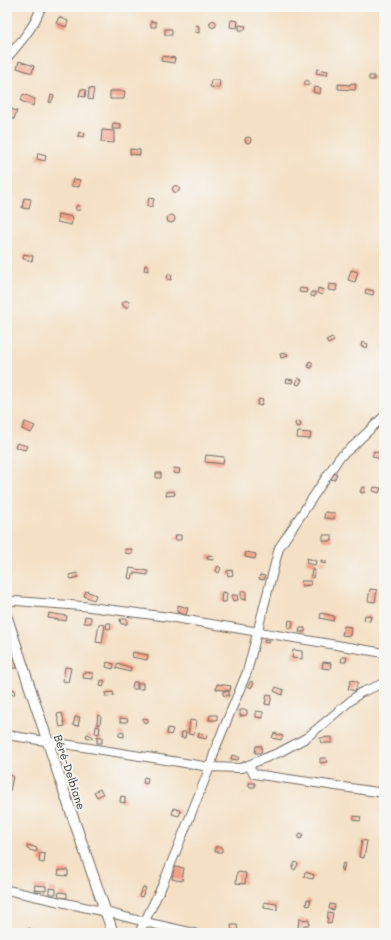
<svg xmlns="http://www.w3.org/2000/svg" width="391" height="940" viewBox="0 0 391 940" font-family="Mali,sans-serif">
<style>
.building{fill:#f39e87}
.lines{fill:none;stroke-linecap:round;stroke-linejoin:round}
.minor-casing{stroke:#716a61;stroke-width:10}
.tertiary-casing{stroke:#716a61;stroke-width:12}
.minor{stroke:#fff;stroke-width:8}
.tertiary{stroke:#fff;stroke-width:10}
.labels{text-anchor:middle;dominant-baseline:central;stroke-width:4;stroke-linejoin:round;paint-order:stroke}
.street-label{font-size:11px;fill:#2b2b2b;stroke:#f6f6f2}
</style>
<rect width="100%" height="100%" fill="#f6f6f2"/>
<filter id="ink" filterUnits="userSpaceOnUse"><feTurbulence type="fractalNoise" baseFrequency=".025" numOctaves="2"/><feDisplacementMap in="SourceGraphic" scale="8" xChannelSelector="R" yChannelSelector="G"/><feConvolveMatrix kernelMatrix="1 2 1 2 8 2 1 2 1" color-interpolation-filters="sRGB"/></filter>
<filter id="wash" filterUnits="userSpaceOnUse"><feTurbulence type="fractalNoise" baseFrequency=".012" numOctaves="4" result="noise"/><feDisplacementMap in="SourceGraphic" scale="16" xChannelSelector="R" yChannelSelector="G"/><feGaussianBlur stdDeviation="0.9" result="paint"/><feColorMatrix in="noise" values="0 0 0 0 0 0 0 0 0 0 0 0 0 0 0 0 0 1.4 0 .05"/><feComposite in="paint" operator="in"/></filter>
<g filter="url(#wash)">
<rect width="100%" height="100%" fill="#f4e0c5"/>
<g id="blocks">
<path class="building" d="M293,7L301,8L300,12L292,11Z
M59,17L68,21L66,27L56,23Z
M231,20L238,21L237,28L230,27Z
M209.5 24a3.5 3.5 0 1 1 7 0a3.5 3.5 0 1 1-7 0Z
M151,21L156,22V27H151Z
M196,25L199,26V33L195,32Z
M239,25L246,26L245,30H239Z
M165,29H172V35H165Z
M162,56L175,58L174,63L161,61Z
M19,61L34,66L32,73L17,68Z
M317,69L328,71L327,75L316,73Z
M369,76H374V80H369Z
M211,80H220L219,88L210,87Z
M304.5 83a2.5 2.5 0 1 1 5 0a2.5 2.5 0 1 1-5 0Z
M351,83L356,84L355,90L338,89V84L350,85Z
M314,87L321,88L320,94L313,92Z
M89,88L94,89L92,100L88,99Z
M81,89L86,90L85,97L79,96Z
M110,91H125L124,99H110Z
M23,94L35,99L33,106L21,101Z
M51,95L54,96L51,103L49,102Z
M11,109L17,111L14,119L8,117Z
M113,123L121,124V129H112Z
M102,130L114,131V143L101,142Z
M79,132L85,133L84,137L78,136Z
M245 140a3 3 0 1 1 6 0a3 3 0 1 1-6 0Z
M130,149L140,150V155L130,154Z
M38,153L46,155L45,161L37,159Z
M73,179L80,180L79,187L71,186Z
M172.5 189a3.5 3.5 0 1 1 7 0a3.5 3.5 0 1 1-7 0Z
M24,198L31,199L29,209L22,208Z
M149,198L154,199L152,207L147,206Z
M75.5 208a2.5 2.5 0 1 1 5 0a2.5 2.5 0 1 1-5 0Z
M58,214L73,217L71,225L57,222Z
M167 219a4 4 0 1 1 8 0a4 4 0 1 1-8 0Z
M24,254L33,256L32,261L23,259Z
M145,265L148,266V271L144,270Z
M351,270L358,272L355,282L348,280Z
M168,274L172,275L171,280L167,279Z
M329,284L337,285L336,291L328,290Z
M300,288L307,289L306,293L299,292Z
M318,288L324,290L322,295L317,293Z
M366,289L374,291L373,295L365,293Z
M311,292H315V297L311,296Z
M122.5 304a3.5 3.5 0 1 1 7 0a3.5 3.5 0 1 1-7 0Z
M332,337L334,341L328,344L326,340Z
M362,342L368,344L367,348L361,346Z
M287,353L288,356L281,358L280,354Z
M309,361L312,362V368L308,367Z
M298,378L302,380L299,385L296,384Z
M287,379L293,380L292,383L286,382Z
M259,399L263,400L261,406L257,405Z
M295 424a3 3 0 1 1 6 0a3 3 0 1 1-6 0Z
M25,422L35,426L31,433L22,429Z
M298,432L311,433L310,439L297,438Z
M17,443L27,446L25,450L15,447Z
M374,451L382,454L380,459L372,456Z
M206,455L224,457L223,464L205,462Z
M174,468L180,469L179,474L173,473Z
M156,473H161V478H156Z
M334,473L337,474L334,480L331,479Z
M362,487H365L364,493L360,492Z
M374,487L381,488L379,493L373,491Z
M174,491L175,495L166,496V492Z
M325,512L335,513L334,519L324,518Z
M176,535H181V540H175Z
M323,535H332V541H323Z
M125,549H132V554L125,553Z
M246,552L256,554L255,559L245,557Z
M208,555L214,556L213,560L207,559Z
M307,558L316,561L315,565L306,563Z
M321,560L326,561V564L321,563Z
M218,566L221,568L219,573L216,571Z
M130,568L148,571V575L133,573L132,579L128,578Z
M312,569L315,570L313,578L311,577Z
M232,570L233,575L228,576L227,571Z
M77,573L78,577L71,579L69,575Z
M260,575L265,576L264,580L259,579Z
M301,581H310L311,585L302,586Z
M370,589L377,590L375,602L368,601Z
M86,591L96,595L94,600L84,596Z
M241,591H246V600L241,599Z
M222,592L227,593L226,602H221Z
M232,595H237L238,600L233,601Z
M178,605L188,608L186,615L177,612Z
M49,613L67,616L66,621L48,618Z
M321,613L334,616L333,621L320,618Z
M365,615L371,616L370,621L364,620Z
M85,616L91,617V623H84Z
M120,619H127V624H121Z
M289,620L293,621L292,628H288Z
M107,623H111L110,629L106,628Z
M99,624L105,625L102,643L96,642Z
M344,626L351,627L350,636L342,635Z
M300,628H305V632H299Z
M264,639L270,640L269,643L264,642Z
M12,649L13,661H7V650Z
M293,650L302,651V659L292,658Z
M133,652L148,655L147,660L132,657Z
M342,657H347L346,662H341Z
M11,661L20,662V668H11Z
M107,662L114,664L113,669L106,667Z
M323,662L331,663L330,669L322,668Z
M118,663L131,668L130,672L116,668Z
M65,667L71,668L68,682L63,681Z
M84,672L93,673V679L83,678Z
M101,680L105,681L103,687L100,686Z
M351,680L358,682L355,691L348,689Z
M251,681L254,683L251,688L248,686Z
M133,682H137V689H132Z
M138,683H143V689H138Z
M217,684L231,686L230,691L216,689Z
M276,687L284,690L282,695L274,691Z
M7,689L15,690L14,695L7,693Z
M223,691H229V696L223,695Z
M113,692L114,696L106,697L105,693Z
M267,694L272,695L270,705L265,704Z
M240,710H247V715L240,716Z
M256,711L263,712V718L256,717Z
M62,713L65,726L60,727L57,714Z
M98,715L101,716L100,725L97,724Z
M210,715H217V720H209Z
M75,717H80L78,726L73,725Z
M120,718L128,719L127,722H120Z
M143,718L148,719V723L143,722Z
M190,720L196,721L194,735L188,734Z
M96,726L100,727L99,734L95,733Z
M168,728L173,729L171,735L167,734Z
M119,732L124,733V737L119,736Z
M182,732H186L185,738H181Z
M199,733L207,735L206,739L198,737Z
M274,733L283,736L281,740L272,738Z
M87,734L92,736V739L86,737Z
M97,736L102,737V743H97Z
M332,737V743H321L320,738Z
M256,746H262L261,753H255Z
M232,755L239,757L238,760L231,759Z
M320,758H326L327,762L320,763Z
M7,775L13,776L10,791H7Z
M144,777L148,778L147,784L143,783Z
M249,783H255V787H249Z
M100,789L103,794L97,797L94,792Z
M121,796L125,797V803L120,802Z
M174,808L181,811L179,816L172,814Z
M354,816L361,817L360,821L354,820Z
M300,833L303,834L301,839L298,838Z
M362,840L367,841L364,858L359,857Z
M28,845L37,848L36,852L27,849Z
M215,847H222V852H215Z
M40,853L45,854L44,863L39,862Z
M295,862L298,864L295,870L292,868Z
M343,863L345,864L343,871L341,870Z
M174,867L184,868L182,881L172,879Z
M59,870H68V876L58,875Z
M237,872L246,873L245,884L236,883Z
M305,872L314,875L313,879L304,877Z
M35,885L46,886V891L34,890Z
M143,887L146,888L142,897L139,896Z
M49,888L56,889V894H49Z
M59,892L67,893V898L58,897Z
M307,899L311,900L309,906L306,905Z
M264,902L277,904V910L264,908Z
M330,904L335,905L334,910L329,909Z
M328,912L333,913L331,924L327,923Z
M299,919L309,920V925H304L303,929L298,928Z
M231,925H237L238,931H232Z
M29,928L39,933H33L28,930Z
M156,930L171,932V933H155Z"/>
</g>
</g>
<g filter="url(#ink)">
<use href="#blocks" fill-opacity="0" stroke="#716a61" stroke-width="1"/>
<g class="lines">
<defs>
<path id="minor" d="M7,58C17,46 29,33 36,19C38,15 39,11 42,7
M7,601H16L82,606L169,617L384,653
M7,735L210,767L241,768L280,752L306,738L360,693L384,683
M248,765L254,774L384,793
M7,890L106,912L145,922L194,933
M139,933L162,886L210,767L216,747L247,672L279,548L339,458L353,446L384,416"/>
<path id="tertiary" d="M7,618L70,809L113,933"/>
</defs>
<use href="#minor" class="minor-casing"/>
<use href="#tertiary" class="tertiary-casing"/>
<use href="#minor" class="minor"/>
<use href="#tertiary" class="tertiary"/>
</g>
</g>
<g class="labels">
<g class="street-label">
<text transform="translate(70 772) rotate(72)">Béré-Delbiane</text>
</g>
</g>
<rect width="391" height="940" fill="none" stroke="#f6f6f2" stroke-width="24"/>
</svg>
